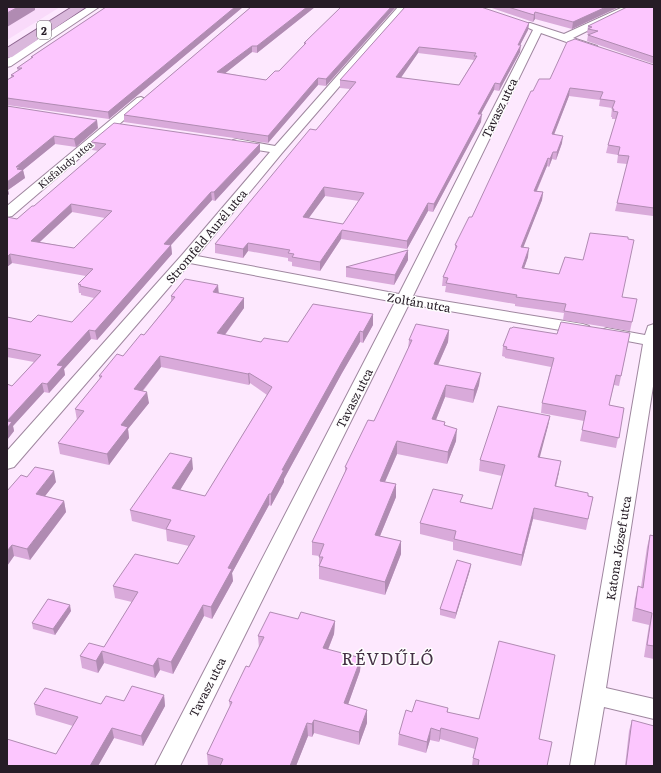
<svg xmlns="http://www.w3.org/2000/svg" width="661" height="773" viewBox="0 0 661 773" font-family="Literata,serif">
<style>
.built{fill:#f9dafa}
.lines{fill:none;stroke-linecap:round;stroke-linejoin:round}
.street-casing{stroke:#9f879f;stroke-width:2}
.primary-casing{stroke:#8b638d;stroke-width:2}
.street{fill:#fff;fill-rule:evenodd}
.primary{fill:#dab8dc;fill-rule:evenodd}
.wall{fill:#d9aada;fill-rule:evenodd}
.shaded-wall{fill:#b08bb2}
.building{fill:#fcc6fe;stroke:#b08bb2;fill-rule:evenodd}
.labels{text-anchor:middle;dominant-baseline:central;stroke-width:3;stroke-linejoin:round;paint-order:stroke}
.far-street-label{font-size:10px;fill:#261c26;stroke:#fdfdfd}
.shield{fill:#fdfdfd;stroke:#666066;stroke-width:1}
.shield-label{font-size:11px;font-weight:bold;fill:#261c26}
.street-label{font-size:12px;fill:#261c26;stroke:#fdfdfd}
.near-quarter-label{font-size:17px;letter-spacing:1px;fill:#443045;stroke:#fdfdfd}
</style>
<rect width="100%" height="100%" fill="#fde8fe"/>
<path class="built" d="M7,7H60L7,40Z"/>
<g class="lines">
<defs>
<path id="street" d="M88,7H99L11,66L7,67V59Z
M398,7H408L282,153L197,256L399,294L533,30L522,25L524,23H530L564,34L623,7H635L573,38L597,46L598,48L597,50H589L541,33L413,296L583,324L589,326L591,329L589,332L583,334L409,304L180,766H155L395,302L190,263L14,467L7,469V451L182,255L270,152L233,146L231,143L233,140L237,139L275,146Z
M141,97L147,100L145,102L12,216L7,217V206L137,98Z
M654,324V380L606,688L654,699V719L604,707L594,766H570L643,344L601,336L599,333L601,330L607,328L645,335L648,326Z"/>
<path id="primary" d="M72,7H86L12,57L7,58V48Z"/>
</defs>
<use href="#street" class="street-casing"/>
<use href="#primary" class="primary-casing"/>
<use href="#street" class="street"/>
<use href="#primary" class="primary"/>
</g>
<path class="wall" d="M106,7H243L109,119L7,105V80L11,77V75L18,71L17,68L32,58L31,57Z
M251,7H315L257,53L252,52L225,73L266,80L279,71L304,45V43L341,7L326,86L318,85L316,87L268,143L124,122V115Z
M405,7L529,23L528,30L520,45V52L499,91L494,90L481,114V122L433,212L428,211L407,249L341,239L320,271L292,266V262L288,261V258L248,251L243,258L215,253V244L316,130L350,89L340,88V80ZM418,53L474,60L459,85L400,78ZM325,196L359,201L343,224L308,218Z
M489,7H619L572,29L535,19L533,22Z
M654,7V64L587,41L588,35H587L588,33H587L588,26Z
M654,65V211L653,216L615,211L617,203L627,164L617,163L618,155L606,153L608,145L616,119H612V117H611L612,108L599,106L600,100L569,96L554,135L562,143L556,160L552,159L549,167L547,166L537,191L543,192L542,200L523,247L528,257L524,268L622,297L635,308L630,331L563,320L564,313L515,306V304L445,292L446,286H442L443,277L455,252V245L472,217L533,91L550,79Z
M7,106L98,128L76,147L55,144L23,170L25,178L8,190L9,194L7,196Z
M91,142L260,152L215,201L212,200L171,245L172,254L97,340L91,339L64,369L65,375L49,393L44,392L13,426L14,431L7,440L12,386L34,362L7,357V317L31,322H72L94,298L81,295V293H79L78,284L86,276L12,263L7,267V217L17,219L34,206L99,151L92,150ZM72,212L105,218L74,248L40,242Z
M408,250V260L394,285L346,277V267Z
M219,293L244,298V308L225,335L261,342H288L373,314V325L363,343L360,342L342,373L284,479V482L271,506L269,505L232,573L233,581L212,619L204,616L173,674L160,670L155,678L104,663L98,673L82,668L80,656L104,647L132,602L115,598L113,586L178,564L189,546L167,541L166,530L132,521L130,510L193,469L180,490L205,496L267,395L250,383L249,385L161,367L143,391L149,403L128,429L129,438L109,465L60,454L58,443L77,420L75,409L100,379L99,376L123,356L144,335L171,301V296Z
M449,330L448,342L438,365L479,385L473,403L445,397L436,420L445,422V426L456,441L447,464L397,454L385,482L396,484V497L380,536L401,541V554L385,595L319,579V556L312,555V542L345,472V467L374,421L408,349L409,340Z
M630,333L619,386L614,385L609,405L624,408L616,448L580,441L584,421L541,413L542,403L551,367L505,358V357L502,356L503,346L557,334Z
M550,416L548,426L539,457L559,472L556,487L593,497L586,530L533,519L521,566L453,550V542L420,534V523L462,502L492,509L502,476L479,471L480,460Z
M56,482L45,496L64,501L66,512L30,560L14,556L7,566V491Z
M650,535L654,536V659L644,657L649,625L632,621L635,599L638,586L641,587L647,547Z
M470,570L455,619L440,615V609Z
M71,611L55,635L33,629L32,623Z
M298,619L335,621L334,634L328,650L361,658L360,671L348,704L367,723L359,745L314,733L312,737L308,736L296,766H208L207,754L230,707L229,701L249,667L259,648L258,636Z
M164,695L165,706L143,746L114,738L98,766H7L56,754L73,726L36,715L34,704H101Z
M448,708V713L539,739L547,766H472L473,758L475,749L440,739L439,742L430,740L426,753L398,745L399,734L412,712Z
M632,720L654,766H625L629,731Z"/>
<path class="shaded-wall" d="M18,7H35V10L7,27V13Z
M235,7H243L109,119L108,112Z
M307,7H315L257,53V46Z
M391,7H396L326,86V79Z
M606,7H619L572,29L573,22Z
M535,12V19L533,22L534,15Z
M529,23L528,30L517,51L518,45Z
M521,45L520,52L499,91L500,84Z
M252,46V52L218,79L217,72Z
M419,47L418,53L396,85V77Z
M318,78V85L268,143V136Z
M495,83L494,90L477,121L478,114Z
M570,88L569,96L551,142L552,134Z
M482,114L481,122L433,212L434,204Z
M97,120L98,128L76,147L74,139Z
M54,136L55,144L23,170L25,178L8,190L9,194L7,196V182L16,167Z
M563,136L562,143L556,160L557,152Z
M260,144V152L215,201L214,192Z
M553,152L552,159L549,167L550,159Z
M548,158L547,166L533,199L534,191Z
M324,187L325,196L303,226V217Z
M211,192L212,200L171,245L172,254L97,340L95,331L164,244Z
M543,192L542,200L520,256L521,247Z
M428,203V211L407,249V241Z
M71,204L72,212L32,249L31,241Z
M342,230L341,239L320,271V262Z
M248,243V251L243,258V249Z
M529,248L528,257L521,277L522,268Z
M408,250V260L394,285L395,275Z
M10,254L12,263L7,267V257Z
M218,285L219,295L213,292Z
M244,298V308L218,344L217,333Z
M373,314V325L363,343V332Z
M89,330L91,339L64,369L65,375L49,393L47,384L57,365Z
M449,330L448,342L433,376L434,364Z
M360,331V342L342,373L284,479V482L271,506V494L282,470L342,362Z
M160,356L161,367L135,400L134,389Z
M249,373L250,383L249,385L248,374Z
M481,373L479,385L473,403L474,390Z
M42,383L44,392L13,426L14,431L7,440V421Z
M446,385L445,397L431,432L432,419Z
M147,392L149,403L128,429L129,438L109,465L107,454L121,425Z
M550,416L548,426L537,468L538,457Z
M457,429L456,441L447,464L448,452Z
M397,441V454L380,493V481Z
M192,458L193,469L174,500L172,488Z
M561,461L559,472L553,497L555,486Z
M54,471L56,482L38,505L36,494Z
M396,484V497L375,548V535Z
M269,494V505L232,573L233,581L212,619L211,607L228,568Z
M64,501L66,512L30,560L27,549Z
M534,508L533,519L521,566L522,555Z
M401,541V554L385,595V582Z
M12,545L14,556L7,566V551Z
M471,564L470,570L455,619L456,613Z
M70,605L71,611L55,635L53,629Z
M203,605L204,616L173,674L171,662Z
M335,621L334,634L323,662V648Z
M102,651L104,663L98,673L96,661Z
M158,658L160,670L155,678L153,666Z
M361,658L360,671L344,716V703Z
M164,695L165,706L143,746L141,736Z
M367,710V723L359,745V732Z
M314,720V733L312,737V724Z
M307,723L308,736L296,766H290Z
M112,728L114,738L98,766H90Z
M431,728L430,740L426,753L427,742Z
M441,728L440,739L439,742L440,731Z"/>
<path class="building" d="M7,7H18L7,13Z
M106,7H235L108,112L7,98V80L14,76L11,75L22,68H17L33,57H31Z
M251,7H307L257,46H252L217,72L266,80L275,71H279L306,43H304L341,7H391L326,79L318,78L316,80L268,136L124,115Z
M405,7H481L529,23L518,45H521L500,84L495,83L478,114H482L434,204L428,203L407,241L342,230L320,262L292,257L294,254L288,253L290,250L248,243L243,249L215,244L310,129L316,130L356,82L340,80ZM419,47L476,53L474,56H477L459,85L396,77ZM324,187L364,193L343,224L303,217Z
M508,7H606L573,22L535,12L534,15Z
M627,7H654V57L588,35L598,31L588,29L592,27L588,26Z
M575,39L654,65V208L617,203L629,156L618,155L620,147L608,145L618,112L613,111L614,109H612L615,101L600,99L603,92L570,88L552,134L563,136L557,152H553L550,159L548,158L534,191L543,192L521,247L529,248L522,268L559,274L565,257L583,260L590,233L628,237V239L634,240L622,297L637,299L632,322L564,311L566,304L516,297L517,295L446,283L448,278L443,277L457,246L455,245L469,217H472L531,91H533L539,79H550L567,42Z
M7,106L97,120L74,139L54,136L16,167H20L17,169L23,170L7,182Z
M114,123L260,144L214,192H211L164,244L171,245L95,331L89,330L57,365L63,366L47,384L42,383L7,421L12,422L7,428V384L12,386L41,355L7,348V317L31,322L38,315L72,322L101,291L80,286L81,285L78,284L93,269L10,254L7,257V217L17,219L32,206H34L106,144L91,142ZM71,204L112,211L74,248L31,241Z
M408,250L395,275L346,267Z
M185,279L218,285L213,292L244,298L217,333L261,342L264,338L288,342L313,304L373,314L363,332L360,331L342,362L282,470H284L271,494H269L228,568L232,569L211,607L203,605L171,662L158,658L153,666L102,651L96,661L80,656L89,643L104,647L138,592L113,586L135,554L178,564L195,536L166,529L171,520L130,510L170,453L192,458L172,488L205,496L272,387L249,373L248,374L160,356L134,389L147,392L121,425L128,427L107,454L58,443L84,411L75,409L102,376H99L117,354L123,356L141,334L144,335L175,297L171,296Z
M561,322L630,333L621,376L616,375L609,405L624,408L619,438L582,430L586,411L542,403L554,358L506,349L507,347L503,346L510,328H512L513,327L557,334Z
M416,324L449,330L434,364L481,373L474,390L446,385L432,419L445,422L444,425L457,429L448,452L397,441L380,481L396,484L375,535L401,541L385,582L319,566L323,557H319L324,544L312,542L347,468L345,467L368,420L374,421L392,383L412,340H409Z
M498,406L550,416L538,457L561,461L555,486L588,493V496L593,497L588,519L534,508L522,555L454,539L456,531L420,523L433,489L463,495L460,502L492,509L505,465L480,460Z
M35,467L54,471L36,494L64,501L27,549L12,545L7,551V500L8,499H7V491L21,475L27,477Z
M650,535L654,536V646L647,645L652,613L635,608L638,586L643,588Z
M457,560L471,564L456,613L440,609Z
M48,599L70,605L53,629L32,623Z
M270,612L298,619L301,612L335,621L323,648L361,658L344,703L367,710L359,732L314,720L312,724L307,723L290,766H220L223,759L207,754L232,702L229,701L246,666L249,667L264,637L258,636Z
M499,641L555,655L539,739L552,742L547,766H478L479,760L473,758L478,738L441,728L440,731L431,728L427,742L399,734L406,710L412,712L416,700L448,708L447,712L479,719Z
M132,686L164,695L141,736L112,728L90,766H7V739L56,754L78,717L34,704L45,688L101,704L106,696L124,701Z
M632,720L654,726V766H626Z"/>
<g class="labels">
<g class="far-street-label">
<text transform="translate(65 164) rotate(-40)">Kisfaludy utca</text>
</g>
<rect class="shield" x="37" y="21" width="14" height="18" rx="3"/>
<g class="shield-label">
<text x="44" y="30">2</text>
</g>
<g class="street-label">
<text transform="translate(499 108) rotate(-64)">Tavasz utca</text>
<text transform="translate(206 236) rotate(-50)">Stromfeld Aurél utca</text>
<text transform="translate(419 302) rotate(10)">Zoltán utca</text>
<text transform="translate(354 398) rotate(-63)">Tavasz utca</text>
<text transform="translate(618 548) rotate(-81)">Katona József utca</text>
<text transform="translate(207 687) rotate(-63)">Tavasz utca</text>
</g>
<g class="near-quarter-label">
<text x="388" y="657">RÉVDŰLŐ</text>
</g>
</g>
<rect width="661" height="773" fill="none" stroke="#261c26" stroke-width="16"/>
</svg>
